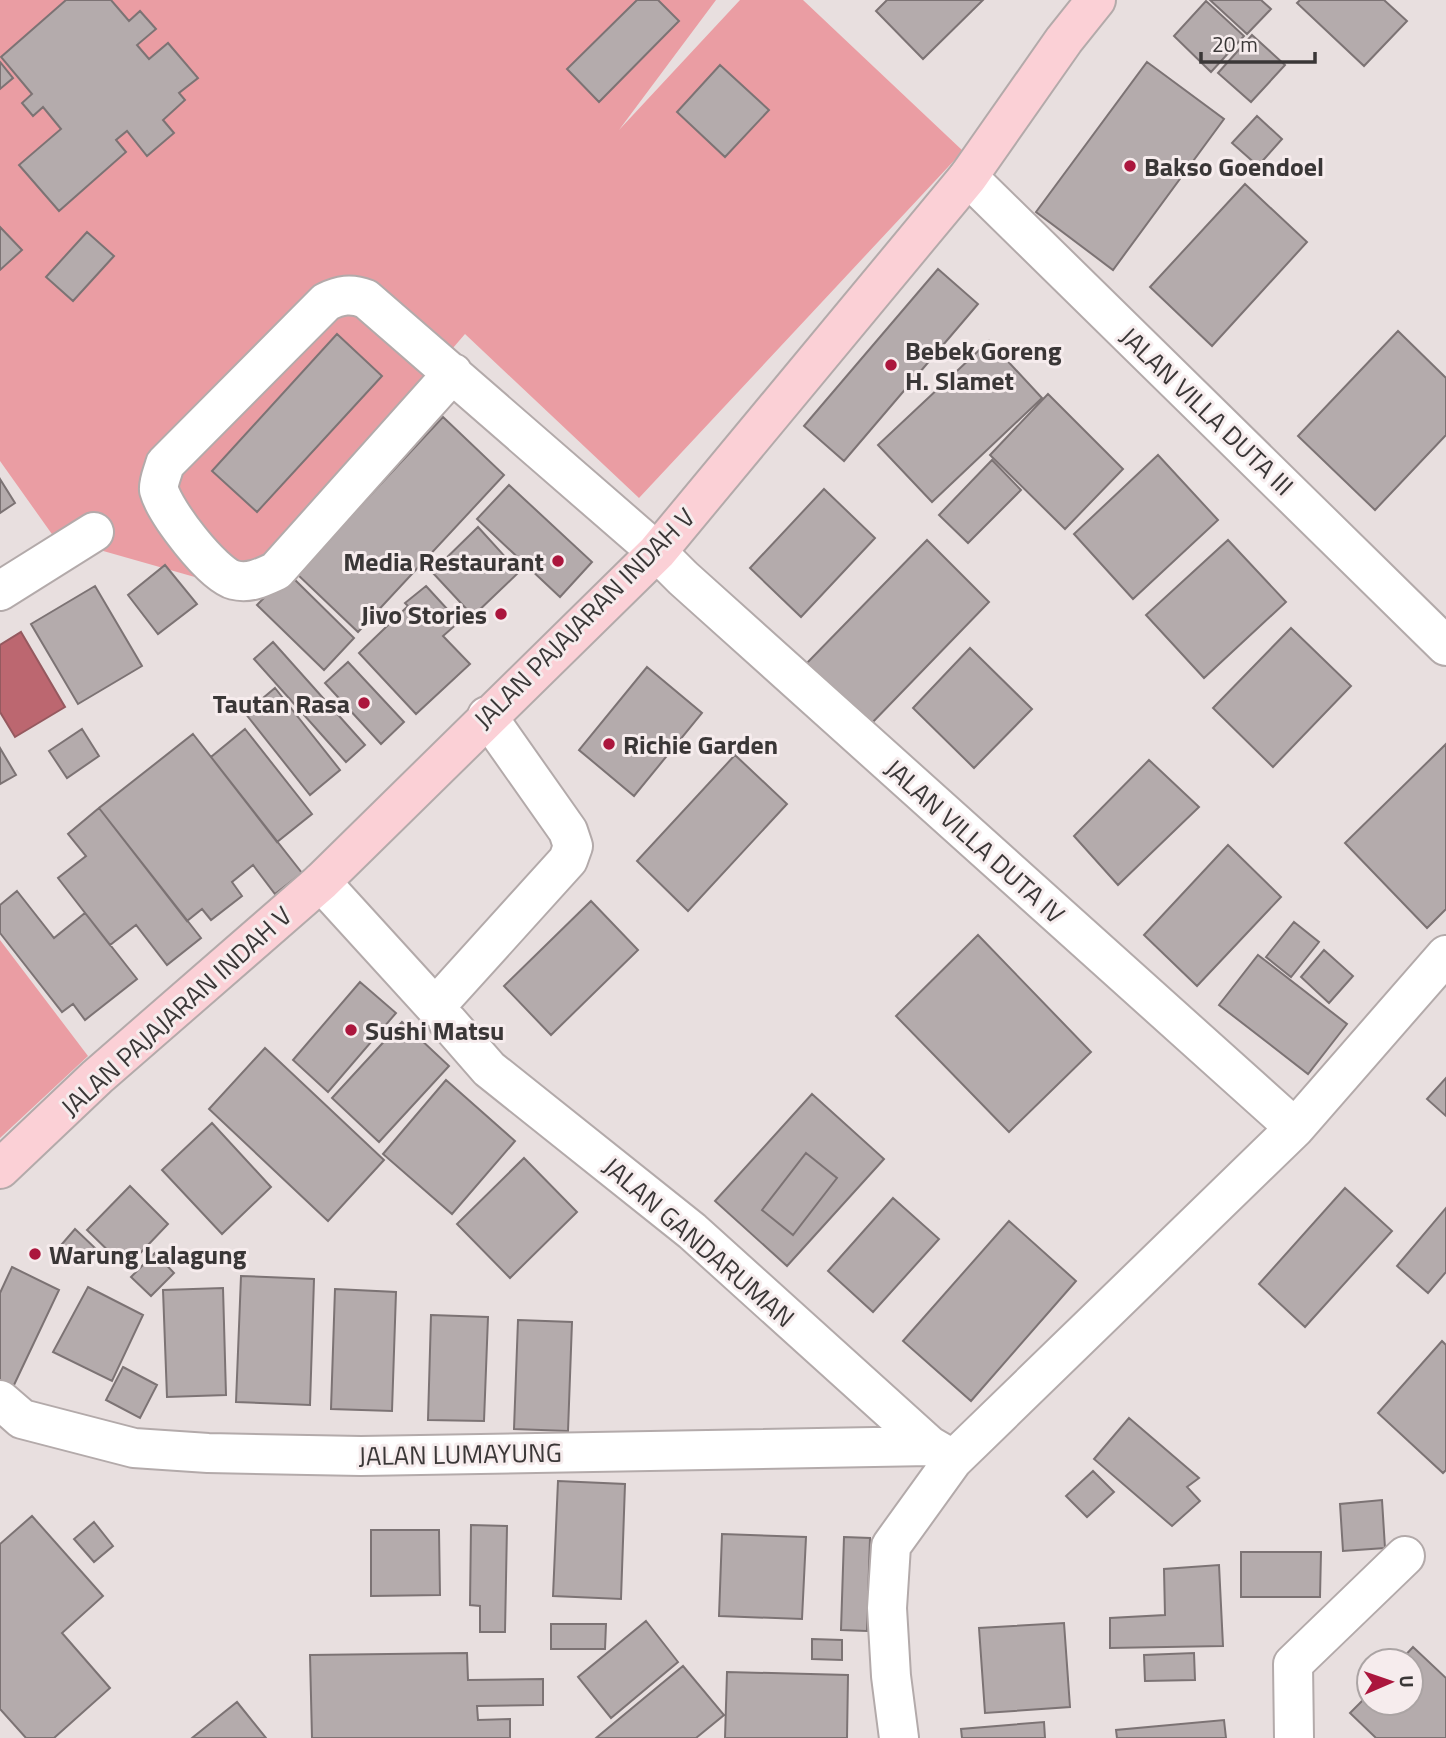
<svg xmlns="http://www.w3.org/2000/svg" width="1446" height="1738" viewBox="0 0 1446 1738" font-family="'Titillium Web',sans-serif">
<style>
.green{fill:#ea9da3}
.water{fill:#bc6770;stroke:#95595f;stroke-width:2}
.building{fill:#b4abac;stroke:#7c7374;stroke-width:2}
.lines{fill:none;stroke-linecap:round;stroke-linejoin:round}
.street-casing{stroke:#b3aaaa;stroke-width:42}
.secondary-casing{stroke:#b3aaaa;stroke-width:42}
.street{stroke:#fff;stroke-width:38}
.secondary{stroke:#fbd0d6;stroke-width:38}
.poi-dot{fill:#ab163d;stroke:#f6eced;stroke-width:2.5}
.labels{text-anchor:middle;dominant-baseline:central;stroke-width:6;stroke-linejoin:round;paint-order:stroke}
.poi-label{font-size:26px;font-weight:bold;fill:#3a3737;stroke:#f6eced;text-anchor:start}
.street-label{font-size:26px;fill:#3a3737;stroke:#f6eced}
</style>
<rect width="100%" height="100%" fill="#e8dfdf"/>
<path class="green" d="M0,0H716L619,130L740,0H803L963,151L639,498L465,334L244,591L54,537L0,461Z
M0,940L88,1056L0,1138Z"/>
<path class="water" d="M21,632L65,707L15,737L0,712V645Z"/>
<path class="building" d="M66,0H111L129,21L140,11L156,29L137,45L149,59L168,43L198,78L179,93L185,100L163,120L174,133L147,156L127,131L116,140L126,152L59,211L19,165L61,129L43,107L33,116L22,103L32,94L1,57Z
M637,0H658L679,21L599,102L567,69Z
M887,0H983L923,59L876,11Z
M1210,0H1261L1271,9L1247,34Z
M1300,0H1384L1407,21L1364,66L1297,3Z
M1206,1L1244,36L1211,72L1174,36Z
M1252,35L1285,65L1251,102L1218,73Z
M0,62L13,78L0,89Z
M1147,62L1224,119L1113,270L1036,212Z
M720,65L769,110L725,157L677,112Z
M1257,116L1282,139L1258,166L1232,143Z
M1245,184L1307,242L1212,346L1150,287Z
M0,227L22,250L0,270Z
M87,232L114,256L73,301L46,277Z
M938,269L978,304L844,461L804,426Z
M1398,331L1446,378V435L1375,510L1298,436Z
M337,334L382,376L257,512L212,471Z
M989,341L1042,398L932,502L878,445Z
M1048,394L1123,469L1065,529L990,455Z
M443,417L504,475L358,632L297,574Z
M1158,455L1218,520L1133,599L1074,534Z
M992,460L1021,490L968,543L939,515Z
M0,479L15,503L0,513Z
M509,485L592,562L560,597L477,519Z
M824,489L875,538L801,617L750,568Z
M478,527L519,572L473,616L432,572Z
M927,540L989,602L868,727L805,665Z
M1228,540L1286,602L1204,678L1146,615Z
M165,565L197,604L158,634L128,595Z
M288,573L354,638L324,670L257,605Z
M95,586L142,666L78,704L31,624Z
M426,586L459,622L443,636L470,664L416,714L359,653L408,606L405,603Z
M1291,628L1351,686L1273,767L1213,708Z
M273,642L365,745L346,762L254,659Z
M970,648L1032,709L974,768L913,708Z
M348,662L404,722L381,744L325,683Z
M647,667L702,713L634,796L579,750Z
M275,688L340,770L310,795L245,713Z
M82,729L99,756L67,778L49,751Z
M245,729L312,814L277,842L211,757Z
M193,734L302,873L275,894L253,865L232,882L242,896L211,920L202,909L187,921L99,808Z
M1446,744V909L1427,928L1345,843Z
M0,748L16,775L0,784Z
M735,755L787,804L688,911L637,861Z
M1149,760L1199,807L1118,885L1074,836Z
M99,808L201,938L167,965L136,925L110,945L58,878L86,856L68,834Z
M1228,845L1281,897L1197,986L1144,935Z
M17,891L54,938L85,913L137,979L85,1020L73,1004L62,1012L0,933V905Z
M591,901L638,950L551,1035L504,986Z
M1294,922L1319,942L1291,977L1266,957Z
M978,935L1091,1052L1009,1132L896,1016Z
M1324,950L1353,976L1329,1003L1301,977Z
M1258,955L1347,1024L1308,1074L1219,1005Z
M360,982L396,1013L328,1092L293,1060Z
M402,1022L449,1066L379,1142L332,1098Z
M265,1048L384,1160L328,1221L209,1109Z
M1446,1078V1116L1427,1099Z
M446,1080L515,1141L452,1214L383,1154Z
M812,1094L884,1159L787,1266L715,1201Z
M212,1123L271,1187L222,1234L162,1170Z
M806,1153L837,1178L793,1235L762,1210Z
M524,1158L577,1212L510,1278L457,1224Z
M130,1186L168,1224L126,1268L87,1230Z
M1345,1188L1392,1231L1305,1327L1259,1284Z
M893,1198L939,1239L873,1312L828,1271Z
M1446,1208V1272L1428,1293L1397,1266Z
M1009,1221L1076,1281L971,1401L903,1341Z
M75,1229L95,1248L82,1263L62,1244Z
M155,1253L174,1273L151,1296L131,1277Z
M12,1267L59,1290L13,1387L0,1380V1293Z
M241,1276L314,1279L310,1405L236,1402Z
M88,1287L143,1315L112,1381L53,1352Z
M223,1288L226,1395L167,1397L163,1290Z
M335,1289L396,1292L392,1411L331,1409Z
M431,1315L488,1317L484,1421L428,1420Z
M518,1320L572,1322L568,1431L514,1429Z
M1442,1341L1446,1345V1470L1443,1473L1378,1413Z
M123,1367L157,1385L140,1418L106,1400Z
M1129,1418L1199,1478L1187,1487L1200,1501L1172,1526L1094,1459Z
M1093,1471L1114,1492L1087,1517L1066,1496Z
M558,1481L625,1484L621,1599L553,1596Z
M1382,1500L1385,1548L1343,1551L1340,1504Z
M32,1516L103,1596L62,1633L110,1688L54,1738H26L0,1709V1544Z
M94,1522L113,1546L94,1562L74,1539Z
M471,1525L507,1526L505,1632H480V1606L470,1605Z
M371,1530H439L440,1595L371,1596Z
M722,1534L806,1537L802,1619L719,1616Z
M844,1537L870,1538L867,1631L841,1630Z
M1241,1552H1321L1320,1597H1241Z
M1219,1565L1223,1646L1110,1648V1618L1165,1615L1164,1569Z
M646,1621L678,1662L611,1718L578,1677Z
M1064,1623L1070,1707L985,1713L979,1628Z
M551,1624H606L605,1649H551Z
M812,1639L842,1640V1660L812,1659Z
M1413,1647L1446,1678V1738H1376L1350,1713L1369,1694V1703H1411V1661H1400Z
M467,1653L468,1680L543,1679V1705L477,1706L478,1720L510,1719V1738H312L310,1655Z
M1194,1653L1195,1680L1145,1681L1144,1655Z
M683,1666L724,1715L696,1738H596Z
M727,1672L848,1675L847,1738H725Z
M237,1702L266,1738H192Z
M1224,1720L1226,1738H1117L1116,1730Z
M1044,1722L1045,1738H962L961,1729Z"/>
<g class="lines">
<defs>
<path id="street" d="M968,177L1446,646
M453,373L276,571C263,577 250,584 234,580C212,574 165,512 159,490C158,482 163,472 165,464L326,302C340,295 351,293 366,299L657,552L683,578L1295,1128
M0,591L94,532
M321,882L435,1007L568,860L573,846L568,831L487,716
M448,1022L489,1069L692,1231L930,1446L942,1453
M0,1400L22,1419L134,1448L208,1453L361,1456L930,1446
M899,1738L891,1676L887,1608L891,1546L953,1460L1295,1128L1446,955
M1294,1738L1293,1664L1405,1556"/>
<path id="secondary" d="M0,1169L97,1077L321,882L657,552L968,177L1064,40L1096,0"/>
</defs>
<use href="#street" class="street-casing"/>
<use href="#secondary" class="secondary-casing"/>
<use href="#street" class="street"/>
<use href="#secondary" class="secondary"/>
</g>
<g class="poi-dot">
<circle cx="1130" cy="166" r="7"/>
<circle cx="891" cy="365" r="7"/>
<circle cx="558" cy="561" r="7"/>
<circle cx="501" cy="614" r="7"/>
<circle cx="364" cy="703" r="7"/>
<circle cx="609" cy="744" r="7"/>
<circle cx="351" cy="1030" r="7"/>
<circle cx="35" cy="1254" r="7"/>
</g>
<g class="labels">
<g class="poi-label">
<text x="1144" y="166">Bakso Goendoel</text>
<text x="905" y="350">Bebek Goreng<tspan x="905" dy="30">H. Slamet</tspan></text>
<text x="544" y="561" text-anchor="end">Media Restaurant</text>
<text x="487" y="614" text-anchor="end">Jivo Stories</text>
<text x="350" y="703" text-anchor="end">Tautan Rasa</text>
<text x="623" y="744">Richie Garden</text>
<text x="365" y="1030">Sushi Matsu</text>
<text x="49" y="1254">Warung Lalagung</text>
</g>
<g class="street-label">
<text transform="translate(1207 411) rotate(44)">JALAN VILLA DUTA III</text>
<text transform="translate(584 618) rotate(-45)">JALAN PAJAJARAN INDAH V</text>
<text transform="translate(975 841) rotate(42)">JALAN VILLA DUTA IV</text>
<text transform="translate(176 1011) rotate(-42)">JALAN PAJAJARAN INDAH V</text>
<text transform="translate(699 1242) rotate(41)">JALAN GANDARUMAN</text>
<text transform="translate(460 1454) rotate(-1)">JALAN LUMAYUNG</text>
</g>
</g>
<g transform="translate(1390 1682) rotate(88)"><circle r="33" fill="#f6eced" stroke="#aba4a4" stroke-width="2"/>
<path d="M0-5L12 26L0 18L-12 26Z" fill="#ab163d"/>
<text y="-10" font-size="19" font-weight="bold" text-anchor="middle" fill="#3a3737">U</text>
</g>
<path d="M1201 52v10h114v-10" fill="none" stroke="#3a3737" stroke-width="3.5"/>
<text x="1212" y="52" font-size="21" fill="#3a3737" stroke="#f6eced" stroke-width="5" paint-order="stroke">20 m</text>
</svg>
